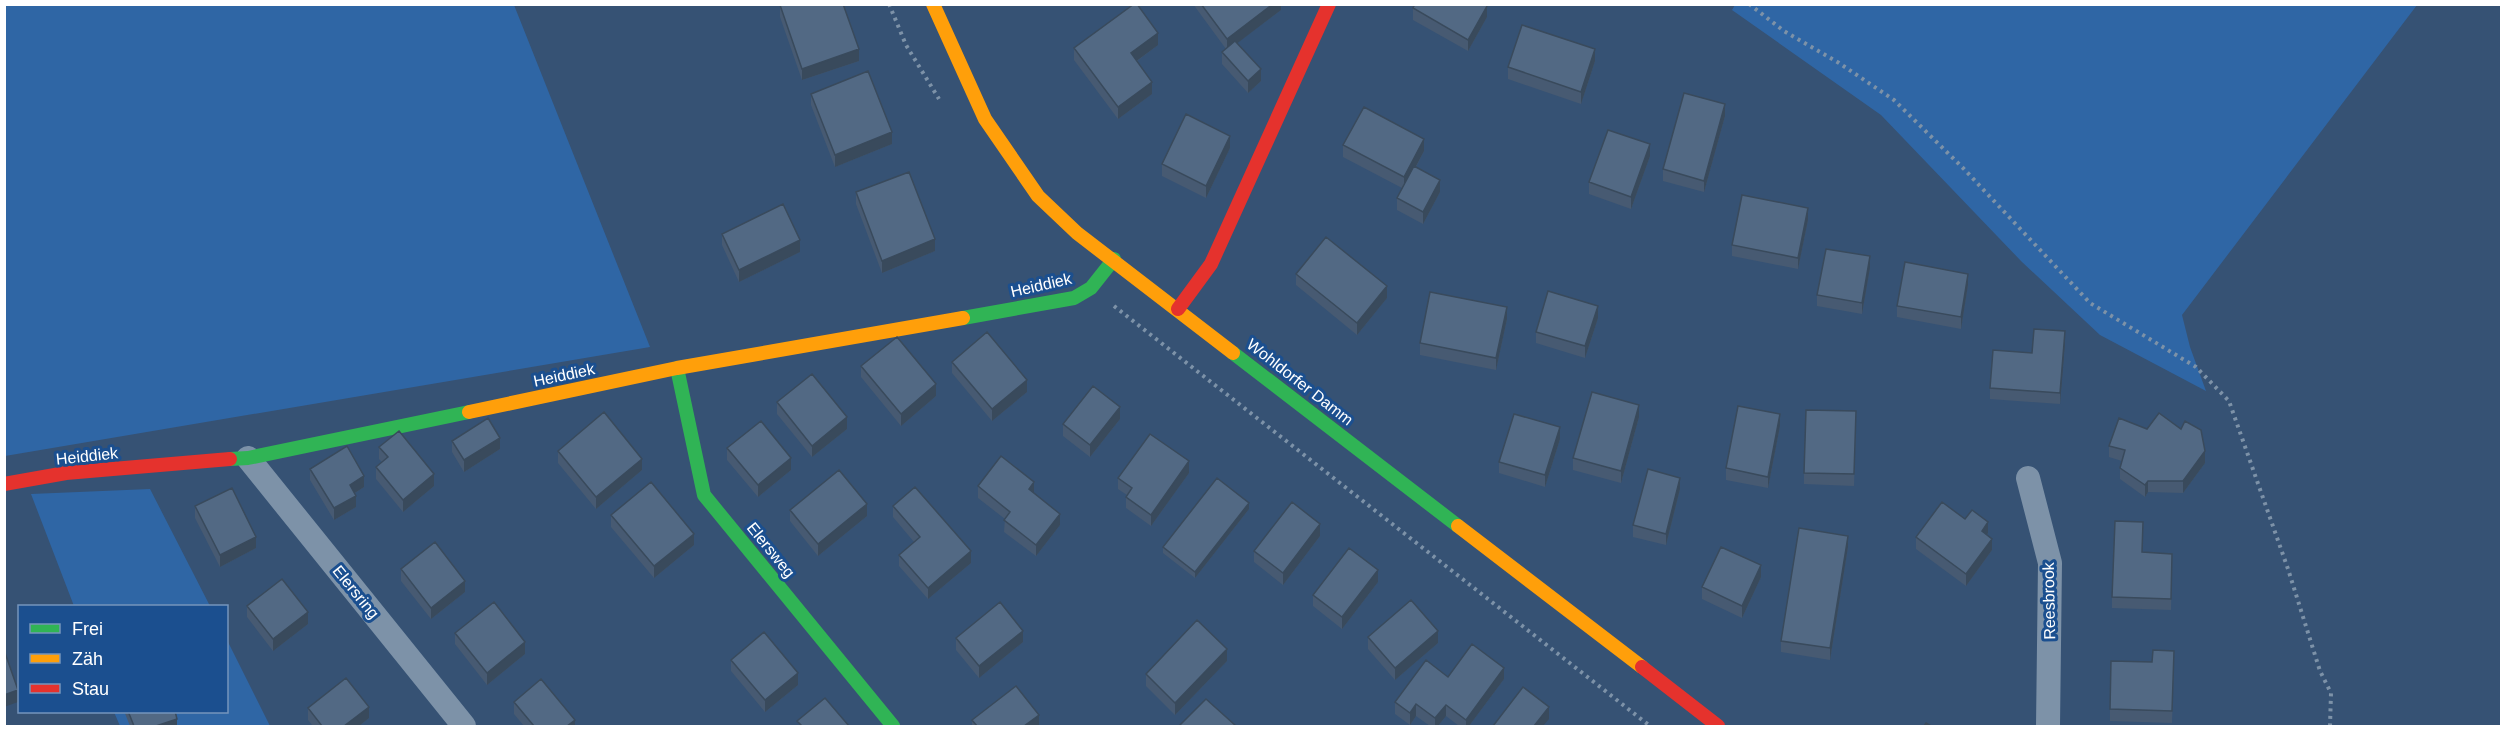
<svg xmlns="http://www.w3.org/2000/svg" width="2506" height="731" viewBox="0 0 2506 731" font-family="Helvetica,sans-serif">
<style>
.green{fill:#2f66a5}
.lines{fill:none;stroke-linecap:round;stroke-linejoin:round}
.path{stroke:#7d92a8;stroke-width:4;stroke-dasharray:3 4.5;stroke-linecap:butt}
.street{stroke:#7d92a8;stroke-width:24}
.fast{stroke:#30b455;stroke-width:14}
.slow{stroke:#ff9f0a;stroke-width:14}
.jam{stroke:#e5322d;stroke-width:14}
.wall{fill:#475a72}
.shaded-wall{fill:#394a5c}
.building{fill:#526984;stroke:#394a5c;stroke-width:1.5}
.labels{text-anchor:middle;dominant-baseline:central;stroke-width:6;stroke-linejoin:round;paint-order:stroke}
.street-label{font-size:16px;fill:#fff;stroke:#1b4f8f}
</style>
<rect width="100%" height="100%" fill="#365274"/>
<path class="green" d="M5,4L514,5L650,347L5,456Z
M1735,5V4L2417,5L2182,315L2190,347L2206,391L2100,335L2022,262L1881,115L1732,10Z
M150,489L210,606H74L31,494Z
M227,640L270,726H120L114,712H226Z"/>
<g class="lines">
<path class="path" d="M889,4L906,45L939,99
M1749,4L1784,31L1839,63L1894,100L1963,168L2090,303L2196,367L2229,401L2288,569L2320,671L2331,693L2330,726
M1114,306L1650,726"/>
<path class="street" d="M248,458L464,726
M2028,478L2050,563L2048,726"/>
<path class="fast" d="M963,318L1074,298L1091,288L1114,259
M1233,353L1458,526
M677,368L704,495L893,726
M230,459L248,458L469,412"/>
<path class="slow" d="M933,4L985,119L1038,196L1077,233L1233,353
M469,412L677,368L963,318
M1458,526L1642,667"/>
<path class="jam" d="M1178,309L1211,264L1329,4
M4,484L66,473L230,459
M1642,667L1718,726"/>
</g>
<path class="wall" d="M1193,4H1281V10L1237,43L1261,81L1248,93L1222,64V52L1226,49Z
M780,5L859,61L802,80L780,17Z
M1413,8L1487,17L1468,51L1413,20Z
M1158,45L1137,61L1152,94L1118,119L1074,60V48Z
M1595,61L1581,104L1508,79V67Z
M811,94L892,144L835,167L811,105Z
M1725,116L1704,192L1663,181V169Z
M1343,145L1424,151L1416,167L1440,192L1423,224L1397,210V198L1402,188L1343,157Z
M1230,148L1206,198L1162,176V164Z
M1650,156L1631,209L1589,194V182Z
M856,192L935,251L882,273L856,204Z
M1808,220L1798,269L1732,256V245Z
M722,234L800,252L739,282L722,245Z
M1870,268L1862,314L1817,306V295Z
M1296,274L1387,298L1357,335L1296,285Z
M1968,285L1961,329L1897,317V306Z
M1598,318L1585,358L1536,343V332Z
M1507,319L1496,370L1420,355V343Z
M2065,343L2060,404L1990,399V388L2032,353Z
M952,362L1027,392L992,421L952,373Z
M861,366L936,396L901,426L861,377Z
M777,402L847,429L812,457L777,414Z
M1639,417L1621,483L1573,470V458Z
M1120,419L1090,457L1063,436V424Z
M1856,423L1854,486L1804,484V473Z
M1780,426L1768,488L1726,480V468Z
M1560,439L1545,487L1499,473V462Z
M452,441L500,449L464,472L452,452Z
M2109,446L2205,463L2183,493L2148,492L2145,497L2120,479V468L2122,461L2109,457Z
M379,447L434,486L403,512L376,479V467L382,462L379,459Z
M727,448L791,470L758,497L727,460Z
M558,451L642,470L596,509L558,463Z
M310,469L364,487L355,493L356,507L334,520L310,480Z
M1189,473L1151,526L1126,508V497L1127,495L1118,489V478Z
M978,486L1034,494L1060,525L1036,556L1004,532L1005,519L978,498Z
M1680,489L1666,545L1633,537V525Z
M195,506L256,548L220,567L195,518Z
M893,506L971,563L928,599L899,566V555L914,542L893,517Z
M1249,509L1195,578L1163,553V547Z
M790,510L867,516L818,556L790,521Z
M611,515L694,545L654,578L611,527Z
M1965,519L1988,533L1987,535L1992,550L1966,586L1916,549V537Z
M1320,536L1283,585L1254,562V551Z
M1848,547L1830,660L1781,652V641Z
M2142,552L2172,565L2171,610L2112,608V597Z
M401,569L465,592L431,619L401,581Z
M1761,577L1742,618L1702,599V587Z
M1378,582L1342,629L1313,606V595Z
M247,606L308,624L273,651L247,617Z
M455,633L525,654L487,685L455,644Z
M1368,637L1438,643L1395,680L1368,649Z
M956,638L1023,642L979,678L956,650Z
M731,660L798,685L765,712L731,671Z
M1227,661L1175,715L1146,686V674Z
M2174,663L2172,723L2110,721V709Z
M1448,677L1504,679L1469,726H1459L1446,716L1438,726H1430L1416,716L1410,725L1395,714V702Z
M514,702L575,726H524L514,714Z
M308,708L369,718L359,726H313L308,720Z
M124,711H175L177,726H130Z
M972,720L1039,726H972Z"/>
<path class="shaded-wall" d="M1273,4H1281V10L1227,51V39Z
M1487,6V17L1468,51V40Z
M1158,33V45L1131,65V53Z
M859,49V61L802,80V69Z
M1595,49V61L1581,104V92Z
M1261,69V81L1248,93V81Z
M1152,82V94L1118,119V107Z
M1725,104V116L1704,192V181Z
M892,132V144L835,167V155Z
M1230,136V148L1206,198V186Z
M1424,139V151L1404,189V177Z
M1650,144V156L1631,209V197Z
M1440,180V192L1423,224V212Z
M1808,208V220L1798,269V258Z
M935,239V251L882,273V261Z
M800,240V252L739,282V270Z
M1870,256V268L1862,314V303Z
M1968,274V285L1961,329V317Z
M1387,286V298L1357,335V323Z
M1598,306V318L1585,358V346Z
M1507,307V319L1496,370V358Z
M2065,331V343L2060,404V393Z
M1027,380V392L992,421V409Z
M936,384V396L901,426V414Z
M1639,405V417L1621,483V471Z
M1120,407V419L1090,457V445Z
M1780,414V426L1768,488V477Z
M847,417V429L812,457V446Z
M1560,427V439L1545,487V475Z
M500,438V449L464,472V460Z
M2205,451V463L2183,493V481Z
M791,458V470L758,497V485Z
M642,459V470L596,509V497Z
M1189,461V473L1151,526V515Z
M434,474V486L403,512V500Z
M364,476V487L350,496V485Z
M1680,478V489L1666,545V534Z
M2148,481V492L2145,497V485Z
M1034,482V494L1029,489Z
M356,496V507L334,520V508Z
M1249,503V509L1195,578V572Z
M867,504V516L818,556V544Z
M1060,514V525L1036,556V545Z
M1988,522V533L1982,543V531Z
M1320,524V536L1283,585V573Z
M694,534V545L654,578V566Z
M1848,536V547L1830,660V648Z
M256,537V548L220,567V555Z
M1992,539V550L1966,586V574Z
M971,551V563L928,599V588Z
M1761,565V577L1742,618V606Z
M1378,570V582L1342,629V617Z
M465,581V592L431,619V608Z
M308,612V624L273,651V639Z
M1023,631V642L979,678V666Z
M1438,631V643L1395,680V668Z
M525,642V654L487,685V673Z
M1227,649V661L1175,715V703Z
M1504,668V679L1469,726H1466V720Z
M798,673V685L765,712V700Z
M18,690V702L4,707V695Z
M1416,704V716L1410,725V713Z
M1446,705V716L1438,726H1435V718Z
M369,707V718L359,726H344Z
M1549,707V719L1543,726H1534Z
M1039,715V726H1024Z
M177,719V726H156Z
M575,720V726H567Z"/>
<path class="building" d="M783,4H843L859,49L802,69L780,5Z
M1134,4H1137L1158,33L1131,53L1152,82L1118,107L1074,48Z
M1201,4H1273L1227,39Z
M1415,4H1486L1487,6L1468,40L1413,8Z
M1522,25L1595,49L1581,92L1508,67Z
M1235,41L1261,69L1248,81L1222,52Z
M868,71L892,132L835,155L811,94Z
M1684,93L1725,104L1704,181L1663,169Z
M1364,107L1424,139L1404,177L1343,145Z
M1186,114L1230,136L1206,186L1162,164Z
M1608,130L1650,144L1631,197L1589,182Z
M1414,166L1440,180L1423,212L1397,198Z
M909,172L935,239L882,261L856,192Z
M1742,195L1808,208L1798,258L1732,245Z
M783,204L800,240L739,270L722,234Z
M1326,237L1387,286L1357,323L1296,274Z
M1826,249L1870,256L1862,303L1817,295Z
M1905,262L1968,274L1961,317L1897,306Z
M1548,291L1598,306L1585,346L1536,332Z
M1430,292L1507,307L1496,358L1420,343Z
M2034,329L2065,331L2060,393L1990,388L1993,350L2032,353Z
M987,332L1027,380L992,409L952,362Z
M897,337L936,384L901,414L861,366Z
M812,374L847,417L812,446L777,402Z
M1093,386L1120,407L1090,445L1063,424Z
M1592,392L1639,405L1621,471L1573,458Z
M1738,406L1780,414L1768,477L1726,468Z
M1806,410L1856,411L1854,474L1804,473Z
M604,412L642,459L596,497L558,451Z
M2159,413L2181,429L2185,421L2201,430L2205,451L2183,481H2148L2145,485L2120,468L2125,450L2109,446L2119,418L2147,429Z
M1514,414L1560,427L1545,475L1499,462Z
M488,418L500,438L464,460L452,441Z
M761,421L791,458L758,485L727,448Z
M399,431L434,474L403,500L376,467L388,457L379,447Z
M1150,434L1189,461L1151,515L1126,497L1132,488L1118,478Z
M347,446L364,476L350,485L356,496L334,508L310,469Z
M1001,456L1034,482L1029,489L1060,514L1036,545L1004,520L1010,512L978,486Z
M1648,469L1680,478L1666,534L1633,525Z
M839,470L867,504L818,544L790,510Z
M1217,478L1249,503L1195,572L1163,547Z
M651,482L694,534L654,566L611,515Z
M915,487L971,551L928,588L899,555L920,537L893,506Z
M232,488L256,537L220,555L195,506Z
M1292,502L1320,524L1283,573L1254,551Z
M1942,502L1965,519L1972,510L1988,522L1982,531L1992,539L1966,574L1916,537Z
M2115,521L2143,522L2142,552L2172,554L2171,599L2112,597Z
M1799,528L1848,536L1830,648L1781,641Z
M435,542L465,581L431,608L401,569Z
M1721,547L1761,565L1742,606L1702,587Z
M1349,548L1378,570L1342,617L1313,595Z
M282,579L308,612L273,639L247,606Z
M1411,600L1438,631L1395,668L1368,637Z
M494,602L525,642L487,673L455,633Z
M1000,602L1023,631L979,666L956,638Z
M1197,620L1227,649L1175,703L1146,674Z
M764,632L798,673L765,700L731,660Z
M1472,644L1504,668L1466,720L1446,705L1435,718L1416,704L1410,713L1395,702L1426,660L1448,677Z
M4,650L18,690L4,695Z
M2153,650L2174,651L2172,711L2110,709L2111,661L2152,662Z
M346,678L369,707L344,726H322L308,708Z
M541,679L575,720L567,726H534L514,702Z
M1016,686L1039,715L1024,726H977L972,720Z
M1523,687L1549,707L1534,726H1493Z
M825,698L849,726H802L797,721Z
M1206,699L1236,726H1179Z
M128,711H175L177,719L156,726H134Z
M1926,723L1931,726H1924Z"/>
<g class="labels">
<g class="street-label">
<text transform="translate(1041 285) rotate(-13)">Heiddiek</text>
<text transform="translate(564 375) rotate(-12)">Heiddiek</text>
<text transform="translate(1300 382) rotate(38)">Wohldorfer Damm</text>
<text transform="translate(87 456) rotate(-6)">Heiddiek</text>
<text transform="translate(771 550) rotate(51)">Elersweg</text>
<text transform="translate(356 592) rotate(51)">Elersring</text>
<text transform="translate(2049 601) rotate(-91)">Reesbrook</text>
</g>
</g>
<rect width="2506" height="731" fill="none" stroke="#ffffff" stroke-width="12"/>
<rect x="18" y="605" width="210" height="108" fill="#1b4f8f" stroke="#7695bc" stroke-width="1.5"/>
<rect x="30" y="624" width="30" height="9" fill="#30b455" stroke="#7695bc" stroke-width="1.5"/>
<text x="72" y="635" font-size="18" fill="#ffffff">Frei</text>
<rect x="30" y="654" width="30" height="9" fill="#ff9f0a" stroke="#7695bc" stroke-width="1.5"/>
<text x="72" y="665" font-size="18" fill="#ffffff">Zäh</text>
<rect x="30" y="684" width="30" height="9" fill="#e5322d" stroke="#7695bc" stroke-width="1.5"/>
<text x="72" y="695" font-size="18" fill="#ffffff">Stau</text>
</svg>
